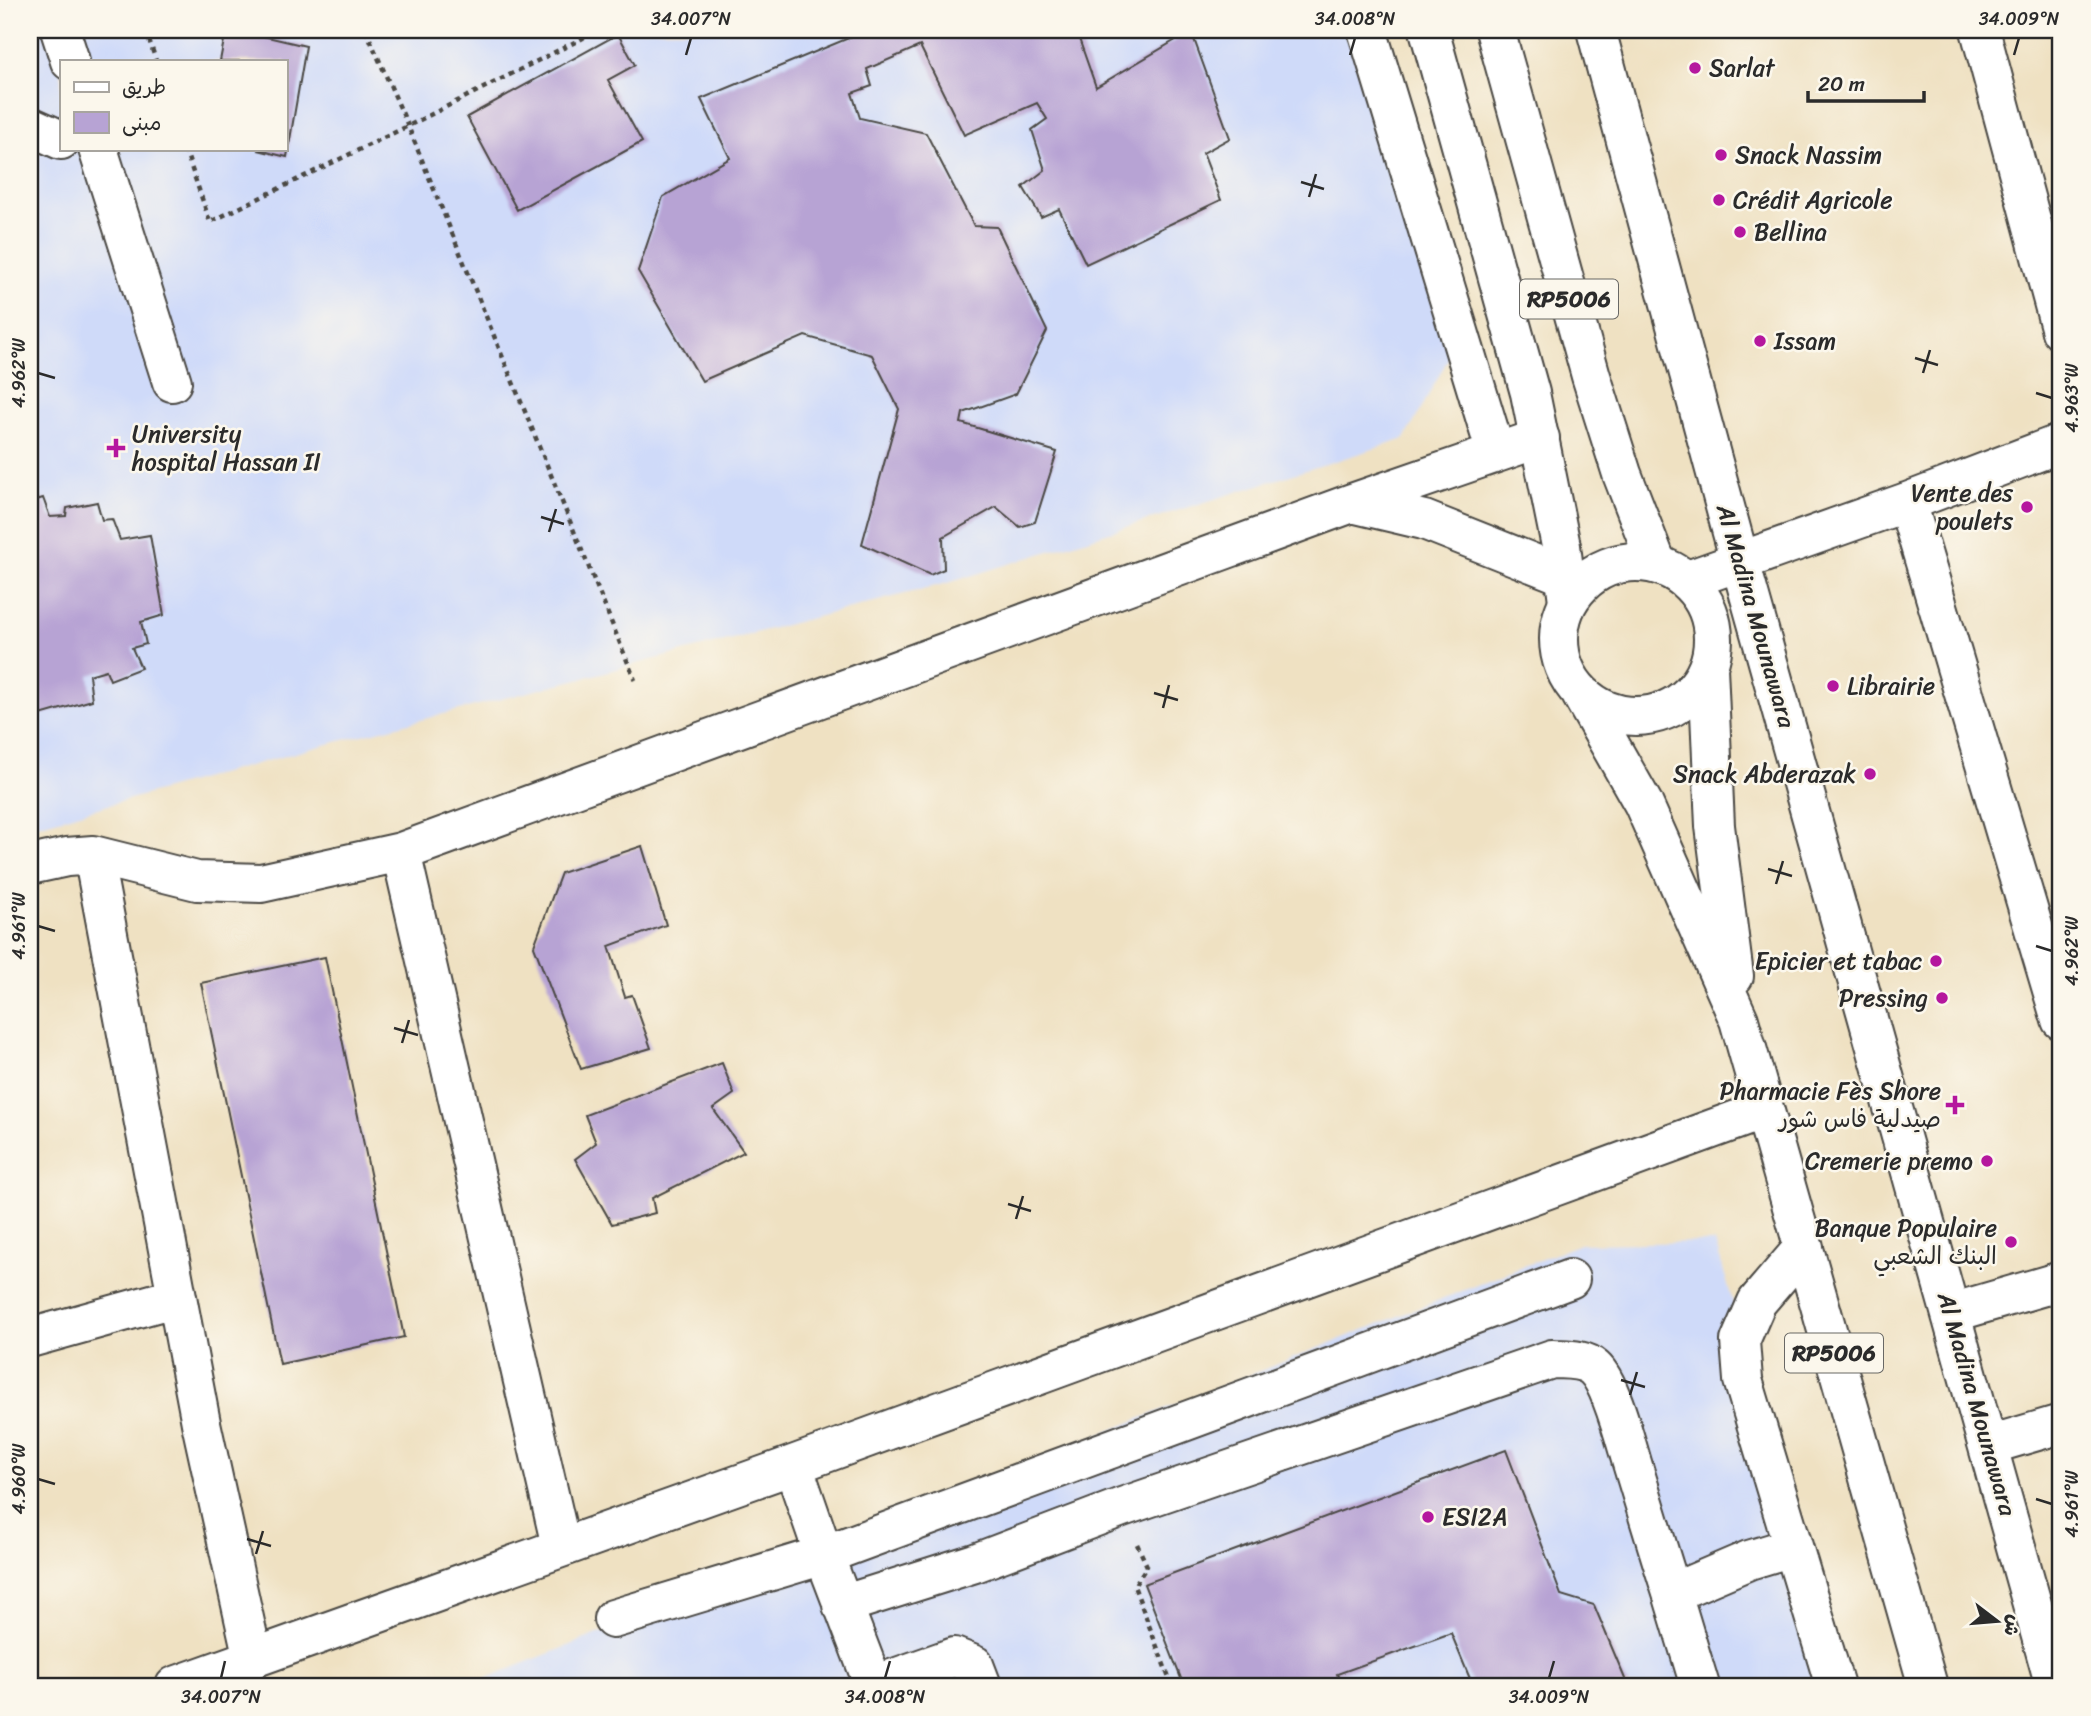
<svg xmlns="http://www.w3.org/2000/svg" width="2091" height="1716" viewBox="0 0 2091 1716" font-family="Sriracha,'Playpen Sans Arabic',sans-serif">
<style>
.built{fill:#cfdaf9;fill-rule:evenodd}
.building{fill:#b7a3d4}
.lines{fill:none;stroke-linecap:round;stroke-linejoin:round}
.minor-casing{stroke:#484642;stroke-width:42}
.major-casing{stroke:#484642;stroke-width:42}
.highway-casing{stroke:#484642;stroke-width:42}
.path{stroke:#484642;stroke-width:4.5;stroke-dasharray:5 5;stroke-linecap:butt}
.minor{stroke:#fff;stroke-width:38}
.major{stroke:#fff;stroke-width:38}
.highway{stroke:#fff;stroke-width:38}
.ticks{fill:none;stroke:#2b2b2b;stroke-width:2.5}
.poi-dot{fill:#b5179e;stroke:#fbf7ec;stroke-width:2.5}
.labels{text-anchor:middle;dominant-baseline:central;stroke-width:5;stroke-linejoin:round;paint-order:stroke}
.shield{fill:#fbf7ec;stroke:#696865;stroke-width:2}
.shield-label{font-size:23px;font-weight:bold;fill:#2b2b2b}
.poi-label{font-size:24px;fill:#2b2b2b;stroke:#fbf7ec;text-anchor:start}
.street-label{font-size:24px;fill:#2b2b2b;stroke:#fbf7ec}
.neatline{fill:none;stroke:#2b2b2b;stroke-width:2.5}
.ticks-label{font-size:18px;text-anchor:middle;fill:#2b2b2b}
</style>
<rect width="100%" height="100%" fill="#fbf7ec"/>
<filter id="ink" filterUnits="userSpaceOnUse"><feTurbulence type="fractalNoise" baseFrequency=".0143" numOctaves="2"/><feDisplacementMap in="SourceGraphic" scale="14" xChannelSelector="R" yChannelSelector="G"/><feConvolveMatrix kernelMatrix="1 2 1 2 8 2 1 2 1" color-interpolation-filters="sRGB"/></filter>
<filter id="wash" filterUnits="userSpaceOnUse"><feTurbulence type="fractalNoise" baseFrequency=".00686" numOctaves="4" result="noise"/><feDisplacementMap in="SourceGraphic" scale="28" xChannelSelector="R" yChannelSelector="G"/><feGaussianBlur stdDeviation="1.57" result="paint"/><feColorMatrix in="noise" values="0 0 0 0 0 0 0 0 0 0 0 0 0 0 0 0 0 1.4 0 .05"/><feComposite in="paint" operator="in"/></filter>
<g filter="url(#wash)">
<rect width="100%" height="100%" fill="#efe1c2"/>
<path class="built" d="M30,30H1356L1455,346L1405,439L951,582L313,748L30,827ZM61,61H285V149H61Z
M1715,1242L1847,1686H467L1580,1244Z"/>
<g id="blocks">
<path class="building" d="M172,30H191V31L173,35Z
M226,30H237L306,46L287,157L258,150L285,149V61H220Z
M868,30H1082L1077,33L1096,87L1191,31L1230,138L1203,153L1221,200L1086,264L1059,209L1041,217L1023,187L1045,170L1032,130L1047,119L1037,103L964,135L920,46L867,69L872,86L852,93L860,118L926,133L974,226L997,227L1047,331L1016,394L963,413L961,423L1057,452L1035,522L1020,527L996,507L943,537L944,569L930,575L862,544L899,409L872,355L805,336L702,381L638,271L663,197L730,158L701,99Z
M618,34L635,65L608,80L642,142L517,210L467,117Z
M43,498L50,517L66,516L67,508L97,502L102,520L112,519L120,540L150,535L164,615L141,622L146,644L132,648L141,668L110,680L106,670L89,675L92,700L30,718V502Z
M642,846L666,925L609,946L625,997L632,995L651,1048L581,1069L534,946L561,873Z
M325,957L404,1337L280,1364L201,983Z
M722,1063L734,1094L713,1109L744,1152L652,1198L655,1213L612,1224L575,1159L596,1143L585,1115Z
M1506,1450L1561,1595L1594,1605L1628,1686H1473L1451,1633L1337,1674L1342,1686H1184L1144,1584Z"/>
</g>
</g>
<g filter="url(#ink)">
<use href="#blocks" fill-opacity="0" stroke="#484642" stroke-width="2"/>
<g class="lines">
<defs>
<path id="minor" d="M60,30L70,61
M1367,30L1496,453
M1596,30L1740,562L2055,1686
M1980,30L2061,331
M30,126L61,140
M98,149L172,382
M1907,502L2061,1020
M1352,503L1424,520L1565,576
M1688,580L1907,502L2061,443
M93,855L201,1423L253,1659
M30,865L67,857L93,855L197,881L261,883L401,852
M1804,1247L1757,1302L1740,1341L1743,1380L1835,1686
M1951,1313L2061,1281
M30,1338L177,1297
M1989,1445L2061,1424
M793,1465L824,1555L874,1686
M561,1546L401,852L1352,503L1540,438
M842,1605L975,1563L1122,1507L1552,1359C1566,1360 1583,1358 1594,1368C1611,1383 1625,1440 1632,1463C1645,1506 1658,1549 1672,1593
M613,1619L824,1555L1570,1279
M175,1686L793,1465L1764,1110
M872,1686L954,1657L974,1665L982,1686
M1700,1686L1672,1593L1749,1560L1792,1547"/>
<path id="major" d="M1559 639a77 77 0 1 1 154 0a77 77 0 1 1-154 0Z
M1708,667L1715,826L1734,976
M1581,694L1643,803L1739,1020L1928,1686"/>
<path id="highway" d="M1429,30L1530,393L1561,546L1568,601
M1495,30L1591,376L1622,474L1657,564"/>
</defs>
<use href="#minor" class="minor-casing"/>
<use href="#major" class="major-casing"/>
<use href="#highway" class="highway-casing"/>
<path class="path" d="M146,30L156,61
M366,30L408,126L635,680
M185,149L210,222L408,126L583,38L580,30
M1137,1544L1147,1566L1134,1586L1172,1686"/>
<use href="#minor" class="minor"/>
<use href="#major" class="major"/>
<use href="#highway" class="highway"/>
</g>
</g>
<path class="ticks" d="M686,55L691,38M1350,55L1355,38M2014,55L2019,38M1301,182L1324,189M1309,197L1316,174M1915,358L1938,365M38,373L55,378M1923,373L1930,350M2036,393L2052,398M541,517L564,524M549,532L556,509M1154,693L1178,700M1163,708L1169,685M1768,869L1792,876M1776,884L1783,861M38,926L55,931M2036,946L2052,951M394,1028L418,1035M402,1043L409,1020M1008,1204L1031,1211M1016,1219L1023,1196M1621,1380L1645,1387M1630,1395L1637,1372M38,1479L55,1484M2036,1499L2052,1504M247,1539L271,1546M256,1554L263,1531M221,1678L225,1661M885,1678L890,1661M1549,1678L1554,1661"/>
<g class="poi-dot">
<circle cx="1695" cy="68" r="7"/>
<circle cx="1721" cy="155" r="7"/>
<circle cx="1719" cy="200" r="7"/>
<circle cx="1740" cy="232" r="7"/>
<circle cx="1760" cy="341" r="7"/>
<path d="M112.5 437.5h7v7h7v7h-7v7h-7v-7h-7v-7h7z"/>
<circle cx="2027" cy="507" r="7"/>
<circle cx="1833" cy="686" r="7"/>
<circle cx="1870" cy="774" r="7"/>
<circle cx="1936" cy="961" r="7"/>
<circle cx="1942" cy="998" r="7"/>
<path d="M1951.5 1094.5h7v7h7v7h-7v7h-7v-7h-7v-7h7z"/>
<circle cx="1987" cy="1161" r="7"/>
<circle cx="2011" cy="1242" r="7"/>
<circle cx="1428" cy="1517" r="7"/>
</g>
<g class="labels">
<g class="shield">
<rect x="1520" y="279.5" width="98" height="39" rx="5"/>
<rect x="1785" y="1333.5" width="98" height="39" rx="5"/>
</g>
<g class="shield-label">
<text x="1569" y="299">RP5006</text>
<text x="1834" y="1353">RP5006</text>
</g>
<g class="poi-label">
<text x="1709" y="68">Sarlat</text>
<text x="1735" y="155">Snack Nassim</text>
<text x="1733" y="200">Crédit Agricole</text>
<text x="1754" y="232">Bellina</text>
<text x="1774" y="341">Issam</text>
<text x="132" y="434">University<tspan x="132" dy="28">hospital Hassan II</tspan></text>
<text x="2013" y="493" text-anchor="end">Vente des<tspan x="2013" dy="28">poulets</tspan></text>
<text x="1847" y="686">Librairie</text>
<text x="1856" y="774" text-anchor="end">Snack Abderazak</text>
<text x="1922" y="961" text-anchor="end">Epicier et tabac</text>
<text x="1928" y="998" text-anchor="end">Pressing</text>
<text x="1941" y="1091" text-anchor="end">Pharmacie Fès Shore<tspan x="1941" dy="28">صيدلية فاس شور</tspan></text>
<text x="1973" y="1161" text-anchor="end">Cremerie premo</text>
<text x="1997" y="1228" text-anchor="end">Banque Populaire<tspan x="1997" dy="28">البنك الشعبي</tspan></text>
<text x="1442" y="1517">ESI2A</text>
</g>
<g class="street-label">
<text transform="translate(1756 616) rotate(74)">Al Madina Mounawara</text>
<text transform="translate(1977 1404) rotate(74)">Al Madina Mounawara</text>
</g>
</g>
<rect width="2091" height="1716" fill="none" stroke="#fbf7ec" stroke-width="77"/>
<rect x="60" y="60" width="228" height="91" fill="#fbf7ec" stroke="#a8a59f" stroke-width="2"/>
<rect x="74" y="82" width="35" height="10" fill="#ffffff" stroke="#a8a59f" stroke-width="2"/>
<text x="122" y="94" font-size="21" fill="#2b2b2b">طريق</text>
<rect x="74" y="112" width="35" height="21" fill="#b7a3d4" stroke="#a8a59f" stroke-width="2"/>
<text x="122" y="130" font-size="21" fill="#2b2b2b">مبنى</text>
<g transform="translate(1997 1621) rotate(106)" stroke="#fbf7ec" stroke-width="5" paint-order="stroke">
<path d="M0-5L12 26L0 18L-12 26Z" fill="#2b2b2b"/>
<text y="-10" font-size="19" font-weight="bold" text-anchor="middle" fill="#2b2b2b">ش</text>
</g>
<path d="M1808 91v10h116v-10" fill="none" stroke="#2b2b2b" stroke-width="3.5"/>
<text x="1818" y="91" font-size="21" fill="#2b2b2b" stroke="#fbf7ec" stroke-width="5" paint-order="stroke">20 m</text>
<rect x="38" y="38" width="2014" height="1640" class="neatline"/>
<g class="ticks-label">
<text x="691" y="25">34.007°N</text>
<text x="1355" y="25">34.008°N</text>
<text x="2019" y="25">34.009°N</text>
<text transform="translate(19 373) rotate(-90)" y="6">4.962°W</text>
<text transform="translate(2072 398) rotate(-90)" y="6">4.963°W</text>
<text transform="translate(19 926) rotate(-90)" y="6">4.961°W</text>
<text transform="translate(2072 951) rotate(-90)" y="6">4.962°W</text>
<text transform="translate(19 1479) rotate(-90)" y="6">4.960°W</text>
<text transform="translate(2072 1504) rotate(-90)" y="6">4.961°W</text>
<text x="221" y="1703">34.007°N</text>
<text x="885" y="1703">34.008°N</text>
<text x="1549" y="1703">34.009°N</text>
</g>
</svg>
